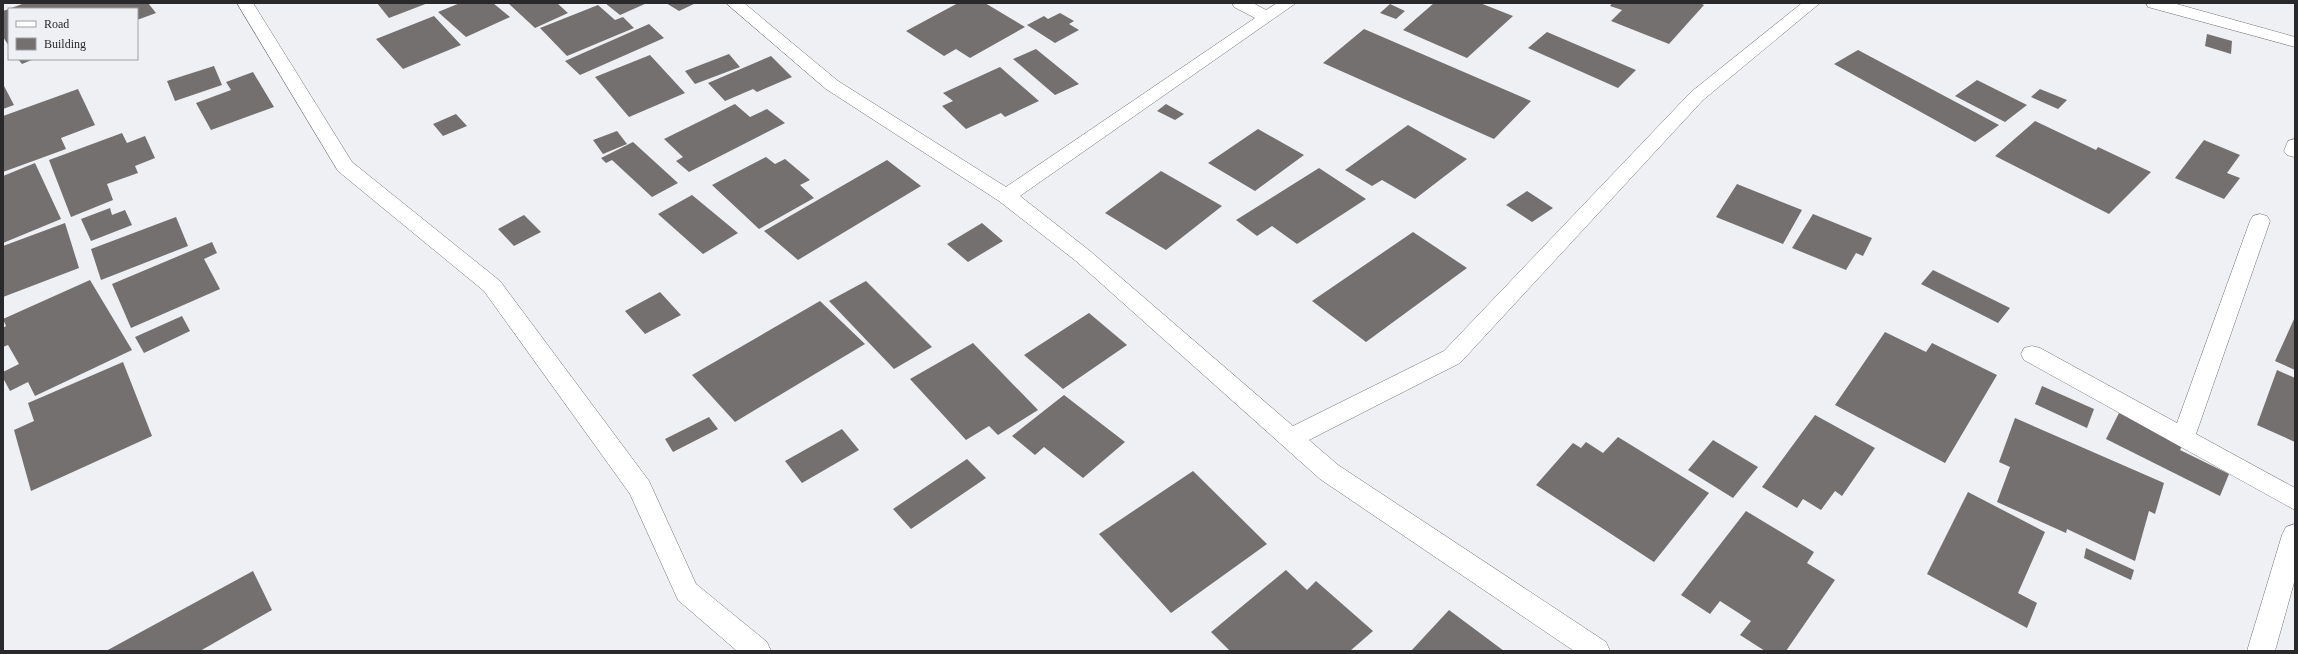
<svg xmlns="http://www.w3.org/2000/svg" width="2298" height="654" viewBox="0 0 2298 654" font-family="'Times New Roman',serif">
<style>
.building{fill:#74706f}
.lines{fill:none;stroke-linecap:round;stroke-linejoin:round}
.street-casing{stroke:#707276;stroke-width:1}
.street{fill:#fff;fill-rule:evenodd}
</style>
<rect width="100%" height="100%" fill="#eef0f4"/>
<path class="building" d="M25,3H148L156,13L137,20V9H9V46L3,37V11Z
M377,3H428L389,18Z
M460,3H493L510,17L466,37L438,12Z
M508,3H557L568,13L535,28Z
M605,3H647L620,15Z
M666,3H696L679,11Z
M958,3H985L1025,27L970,58L956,49L944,56L906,31Z
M1434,3H1480L1513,16L1467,58L1403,30Z
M1612,3H1700L1704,5L1669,44L1611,21L1622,10L1610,6Z
M1390,4L1405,11L1396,19L1380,13Z
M598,5L615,20L623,17L634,28L567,56L540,28Z
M1060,13L1074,21L1069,24L1079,30L1055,43L1027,25L1044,16L1048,19Z
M434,16L461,45L403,69L376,39Z
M649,24L664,38L580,75L565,61Z
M1364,29L1531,101L1494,139L1323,63Z
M1547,32L1636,70L1618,88L1528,48Z
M2207,34L2232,41L2231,54L2205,46Z
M1036,49L1079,84L1055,95L1013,59Z
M1858,50L1999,125L1975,142L1834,64Z
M729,54L740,67L695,84L685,71Z
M650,55L685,93L629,117L595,77Z
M771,56L792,77L757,92L753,89L725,101L708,83Z
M18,59H34L22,64Z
M214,66L222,85L175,101L167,81Z
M1000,67L1039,101L1005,117L1001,113L966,129L942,106L953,101L943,93Z
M253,72L274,107L211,130L196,103L231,90L226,82Z
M1977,80L2027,105L2005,122L1955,96Z
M3,84L14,105L3,109Z
M78,89L95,125L61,138L66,149L3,172V116Z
M2040,89L2067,100L2058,109L2031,97Z
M735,104L750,117L767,109L785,123L689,172L676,161L683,157L664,139Z
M1166,104L1184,114L1175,120L1157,111Z
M456,114L467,126L443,136L433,124Z
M2035,121L2096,150L2098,147L2151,172L2109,214L1995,156Z
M1408,125L1467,159L1415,199L1382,180L1372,186L1345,170Z
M1258,129L1304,155L1255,191L1208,163Z
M617,131L627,144L603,154L593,140Z
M122,133L127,143L145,136L155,158L135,166L138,173L107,184L113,200L71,217L49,160Z
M2204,140L2240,155L2227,173L2240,178L2224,199L2175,178Z
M633,142L678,183L652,197L612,160L606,163L601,158Z
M766,157L775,164L785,159L810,180L800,185L814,198L759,229L712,185Z
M887,160L921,186L798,260L764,231Z
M35,163L61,219L3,243V176Z
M1319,168L1366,199L1297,244L1272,226L1257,236L1236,220Z
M1161,171L1222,206L1166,250L1105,213Z
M1737,184L1802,210L1783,244L1716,217Z
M1527,191L1553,208L1532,222L1506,205Z
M692,195L738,233L703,254L658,214Z
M110,208L112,215L125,210L132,225L91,241L81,219Z
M1813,214L1872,238L1863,256L1856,253L1846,270L1792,248Z
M524,215L541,232L514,246L498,229Z
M176,217L188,246L101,280L91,249Z
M65,223L79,268L3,297V246Z
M982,223L1003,241L968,262L947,244Z
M1413,232L1467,268L1366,342L1312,301Z
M212,242L217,253L204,259L220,289L131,328L112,284Z
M1933,270L2010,308L1998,323L1921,284Z
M90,280L132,350L35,396L28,382L10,391L3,378V372L19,364L8,345L3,347V328L6,326L3,319Z
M866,281L932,347L894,369L829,301Z
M660,292L681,315L645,334L625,311Z
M820,301L865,344L735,422L692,375Z
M1089,313L1127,345L1063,389L1024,355Z
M182,316L190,331L144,353L135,337Z
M2295,317V370L2275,361Z
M1885,332L1926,352L1932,343L1997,375L1945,463L1835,405Z
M973,343L1038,410L998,435L989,426L966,440L910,379Z
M123,362L152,436L31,491L14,430L34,421L28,403Z
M2277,370L2295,378V442L2257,425Z
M2042,386L2094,409L2087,428L2035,404Z
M1064,395L1125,442L1083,478L1044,447L1035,455L1012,436Z
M2119,413L2183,444L2180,450L2229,474L2220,496L2106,439Z
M1815,415L1875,448L1842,496L1835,491L1821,510L1803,499L1797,508L1762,487Z
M709,417L718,429L673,452L665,439Z
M2015,418L2164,483L2155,514L2149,511L2135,561L2067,529L2066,533L1997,502L2010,467L1999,462Z
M842,429L859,450L802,483L785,461Z
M1618,437L1709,493L1654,562L1536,485L1573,443L1581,448L1586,442L1603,453Z
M1713,440L1758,467L1733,498L1688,470Z
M967,459L986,478L911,529L893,509Z
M1193,471L1267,544L1171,613L1099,534Z
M1968,492L2045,532L2018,593L2037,603L2027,628L1927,574Z
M1746,511L1814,552L1807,563L1835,580L1786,651H1765L1740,635L1751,621L1720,601L1710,614L1681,595Z
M2086,548L2134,570L2131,580L2084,558Z
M1286,570L1307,590L1316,581L1373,631L1350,651H1230L1211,632Z
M253,571L272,610L200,651H106Z
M1449,610L1504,651H1411Z"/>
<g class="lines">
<defs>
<path id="street" d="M237,3H253L352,162L500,281L649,481L696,584L767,642L771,651H737L678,600L630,494L484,291L338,171Z
M726,3H744L838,81L1006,187L1255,18L1234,7L1232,3H1253L1266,10L1277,3H1296L1020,196L1090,251L1293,426L1444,351L1691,92L1802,3H1820L1703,100L1460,363L1309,440L1338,465L1606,642L1610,651H1574L1320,479L1076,261L999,201L826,89Z
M2146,3H2173L2295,37V47L2148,7Z
M2295,139V157H2294L2287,155L2284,151L2288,141Z
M2260,214L2267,216L2270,221L2196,434L2295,488V510L2024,360L2021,354L2024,348L2032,346L2040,348L2177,423L2250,221L2253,216Z
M2295,524V579L2275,651H2247L2282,535L2286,527Z"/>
</defs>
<use href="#street" class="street-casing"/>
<use href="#street" class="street"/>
</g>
<rect width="2298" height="654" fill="none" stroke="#29292b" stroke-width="8"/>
<rect x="8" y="8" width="130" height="52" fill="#eef0f4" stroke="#9fa0a4"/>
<rect x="16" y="21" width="20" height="6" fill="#ffffff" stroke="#9fa0a4"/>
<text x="44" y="28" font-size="12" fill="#29292b">Road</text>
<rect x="16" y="38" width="20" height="12" fill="#74706f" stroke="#9fa0a4"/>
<text x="44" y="48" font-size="12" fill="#29292b">Building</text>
</svg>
